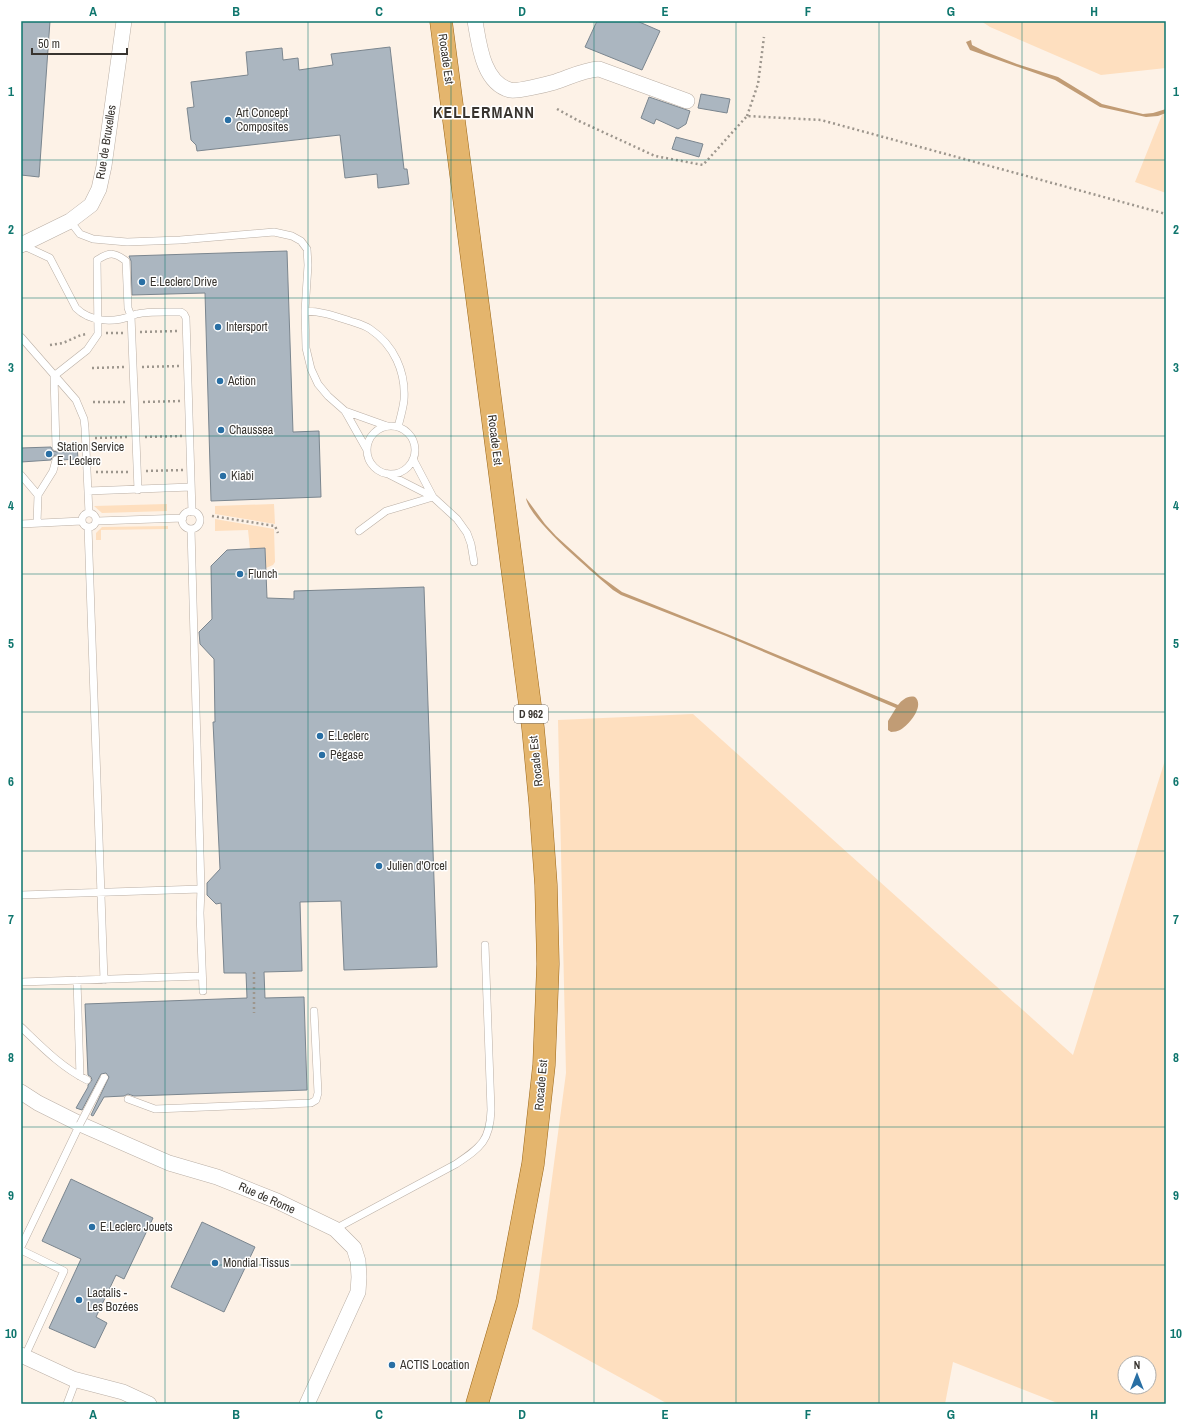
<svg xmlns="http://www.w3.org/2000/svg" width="1187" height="1425" viewBox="0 0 1187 1425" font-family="'Archivo Narrow',sans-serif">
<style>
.green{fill:#fedfbf;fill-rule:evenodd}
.water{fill:#c19c75}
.building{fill:#abb6c0;stroke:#7b868f}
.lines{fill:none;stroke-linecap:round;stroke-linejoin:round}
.service-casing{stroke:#baafa5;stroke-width:8}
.minor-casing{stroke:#baafa5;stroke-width:16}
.primary-casing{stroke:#9c6718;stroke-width:23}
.path{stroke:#9d968d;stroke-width:2.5;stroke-dasharray:2 3;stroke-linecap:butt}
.service{stroke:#fff;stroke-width:7}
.minor{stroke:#fff;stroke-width:15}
.primary{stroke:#e4b56d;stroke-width:22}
.service-bridge-casing{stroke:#baafa5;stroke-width:8;stroke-linecap:butt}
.service-bridge{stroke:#fff;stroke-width:7}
.grid{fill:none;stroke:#0f766e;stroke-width:1;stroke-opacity:0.55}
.poi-dot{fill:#296fa4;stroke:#fff;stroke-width:1.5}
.labels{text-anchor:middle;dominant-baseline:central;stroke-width:3;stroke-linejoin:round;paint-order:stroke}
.shield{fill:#fff;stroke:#74716d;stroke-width:1}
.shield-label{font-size:11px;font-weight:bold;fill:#38342f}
.street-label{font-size:12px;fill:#38342f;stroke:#fff}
.poi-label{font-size:12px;fill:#38342f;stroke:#fff;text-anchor:start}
.district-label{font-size:16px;font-weight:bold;letter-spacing:1px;fill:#38342f;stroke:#fff}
.neatline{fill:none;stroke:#0f766e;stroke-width:1.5}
.grid-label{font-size:13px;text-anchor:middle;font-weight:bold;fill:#0f766e}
</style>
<rect width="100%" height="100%" fill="#fdf2e7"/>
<path class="green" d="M981,21H1166V68L1101,75L990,27Z
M1166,113V193L1135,182L1162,115Z
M167,504V511L102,513L94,506Z
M274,504L275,524L215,514V506Z
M215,519L274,529L275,562L273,565L266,568L265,549H250L248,530L215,531Z
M168,526V529L101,530V540H96V533L102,527Z
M693,714L1073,1055L1166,757V1404H1060L953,1362L945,1404H668L532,1329L566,1073L558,720ZM1125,1363H1149V1387H1125Z"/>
<path class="water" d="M971,40L972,45L986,52L1017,64L1058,77L1102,104L1143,114L1153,113L1166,109V113L1158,116L1146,117L1100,107L1055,80L970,50L966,42Z
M526,498L545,524L556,536L600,576L622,592L732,636L898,705C902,700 908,695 915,697C925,706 909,725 900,730C898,731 894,732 891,732L888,730V721L896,708L726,636L621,595L613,590C595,574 529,520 526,498Z"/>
<path class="building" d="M21,21H50L39,177L21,175Z
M597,21H637L660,31L642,70L585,47Z
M390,47L404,169H407L409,184L378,188L377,174L345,178L340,135L197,151L196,145L191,140L187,108L194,107L191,82L248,75L246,52L282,48L283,60L298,58L299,70L333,65L331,54Z
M701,94L730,99L727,113L698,108Z
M649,97L690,111L686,124L678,129L656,119L654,124L641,118Z
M676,137L703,144L699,157L672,149Z
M287,251L293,432L319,431L321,497L211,501L205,293L132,295L131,261L129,256Z
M77,446L78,459L61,460L59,456L55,455L52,457L51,460L21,462V448L51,447L53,451L57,452L60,450L61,447Z
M265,548L267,598L294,599V591L424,587L437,967L344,970L341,901L300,902L302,971L264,972L265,998L304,997L307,1090L134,1096L128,1094L124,1096L104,1097L93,1116L91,1115L109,1077L106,1073L101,1074L82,1110L76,1108L88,1087V1085L92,1080L91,1077L88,1075L85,1004L247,998L246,973H224L221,903L216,904L207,895V883L220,869L213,722H215L214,659L200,644L199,632L212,619L211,566L227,550Z
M71,1179L153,1218L124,1279L116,1275L96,1317L107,1323L95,1348L49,1328L81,1259L42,1241Z
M202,1222L255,1247L224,1312L171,1287Z"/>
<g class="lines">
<defs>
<path id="service" d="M70,221L80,234L93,239L127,242L180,240L274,232L292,236L301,241L307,249L308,265L305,311L306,348L311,369L318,384L328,396L345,411L367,450
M22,245L50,258L76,308C90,322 113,323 131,316C133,316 135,314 137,314C147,311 169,312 181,312L184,314L186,318L192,512
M305,311C321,311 335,316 350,321C356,323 364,325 370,329C394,345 406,372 404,400C403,409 400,419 398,427
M21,337L76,400L84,419L85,428L89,513
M345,411L387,426
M367 450a24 24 0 1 1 48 0a24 24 0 1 1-48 0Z
M56,447L54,376L87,350L98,334L97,260C110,252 114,252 126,261L128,308L131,316L138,490
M413,459L433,497L457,519L467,533L471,544L474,562
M388,474L433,497
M21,475L38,495L37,523
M88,491L191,487
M38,495L53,471L56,460
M182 520a9 9 0 1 1 18 0a9 9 0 1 1-18 0Z
M82 520a7 7 0 1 1 14 0a7 7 0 1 1-14 0Z
M97,521L183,518
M21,524L82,521
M88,527L104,980
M359,531L386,511L433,497
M201,889L200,913L203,991
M21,895L201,889L191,529
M77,980L80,1076
M21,982L202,976
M21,1027C41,1046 61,1067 87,1080
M128,1099L155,1109L311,1103L316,1100L318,1093L314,1011
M335,1229L456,1164C481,1147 490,1141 491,1110L485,945
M21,1247L80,1124
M21,1250L64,1271L25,1356
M67,1404L76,1380"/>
<path id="minor" d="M475,21C479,44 483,83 510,90C516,92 548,84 555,82C570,77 583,70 599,69L687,101
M21,245L70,221L91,205L99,189L104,166L124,21
M21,1092L38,1103L80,1124L169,1163L217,1177L277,1201L335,1229L354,1248L358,1261L359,1277L358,1292L307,1404
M21,1355L73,1379L123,1392L149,1404"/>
<path id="primary" d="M441,21L533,728L540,802L546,885L548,964L544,1065L533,1164L516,1254L507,1302L477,1404"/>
</defs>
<use href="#service" class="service-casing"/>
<use href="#minor" class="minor-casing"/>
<use href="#primary" class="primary-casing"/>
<path class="path" d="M557,109L579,121L655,156L703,165L747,116L821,120L1166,214
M747,116L758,84L764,37
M140,332L177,331
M106,333H123
M50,345L63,343L81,335L87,334
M142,367L179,366
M92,368L125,367
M93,402H126
M143,402L180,401
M145,437L182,436
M95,438L128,437
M146,471L183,470
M96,472H129
M212,516L275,526L278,533
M254,972V1013"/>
<use href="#service" class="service"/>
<use href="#minor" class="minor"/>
<use href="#primary" class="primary"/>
<defs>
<path id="service-bridge" d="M80,1124L104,1078"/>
</defs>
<use href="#service-bridge" class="service-bridge-casing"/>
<use href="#service-bridge" class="service-bridge"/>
</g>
<path class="grid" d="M165,21V1404M308,21V1404M451,21V1404M594,21V1404M736,21V1404M879,21V1404M1022,21V1404M21,160H1166M21,298H1166M21,436H1166M21,574H1166M21,712H1166M21,851H1166M21,989H1166M21,1127H1166M21,1265H1166"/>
<g class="poi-dot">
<circle cx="228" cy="120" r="4"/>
<circle cx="142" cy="282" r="4"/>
<circle cx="218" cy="327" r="4"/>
<circle cx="220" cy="381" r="4"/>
<circle cx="221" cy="430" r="4"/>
<circle cx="49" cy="454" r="4"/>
<circle cx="223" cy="476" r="4"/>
<circle cx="240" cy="574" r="4"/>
<circle cx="320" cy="736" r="4"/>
<circle cx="322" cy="755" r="4"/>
<circle cx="379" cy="866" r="4"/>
<circle cx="92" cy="1227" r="4"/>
<circle cx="215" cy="1263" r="4"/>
<circle cx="79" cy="1300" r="4"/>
<circle cx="392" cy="1365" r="4"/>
</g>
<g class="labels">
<rect class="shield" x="514" y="705" width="34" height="18" rx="3"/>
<g class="shield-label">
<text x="531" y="714">D 962</text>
</g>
<g class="street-label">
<text transform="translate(446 59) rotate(82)">Rocade Est</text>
<text transform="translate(106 142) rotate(-81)">Rue de Bruxelles</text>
<text transform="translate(495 440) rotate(83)">Rocade Est</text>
<text transform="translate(536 761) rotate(-96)">Rocade Est</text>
<text transform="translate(541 1085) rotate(-85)">Rocade Est</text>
<text transform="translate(267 1198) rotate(24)">Rue de Rome</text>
</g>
<g class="poi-label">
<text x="236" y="113">Art Concept<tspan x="236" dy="14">Composites</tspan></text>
<text x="150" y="282">E.Leclerc Drive</text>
<text x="226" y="327">Intersport</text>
<text x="228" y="381">Action</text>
<text x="229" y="430">Chaussea</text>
<text x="57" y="447">Station Service<tspan x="57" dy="14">E. Leclerc</tspan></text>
<text x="231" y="476">Kiabi</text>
<text x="248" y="574">Flunch</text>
<text x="328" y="736">E.Leclerc</text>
<text x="330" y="755">Pégase</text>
<text x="387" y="866">Julien d'Orcel</text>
<text x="100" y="1227">E.Leclerc Jouets</text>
<text x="223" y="1263">Mondial Tissus</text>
<text x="87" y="1293">Lactalis -<tspan x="87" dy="14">Les Bozées</tspan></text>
<text x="400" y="1365">ACTIS Location</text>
</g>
<g class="district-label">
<text x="484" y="112">KELLERMANN</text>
</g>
</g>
<rect width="1187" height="1425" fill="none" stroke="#ffffff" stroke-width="44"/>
<g transform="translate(1137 1375)"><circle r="19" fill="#ffffff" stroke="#afaeac"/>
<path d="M0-3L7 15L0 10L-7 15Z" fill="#296fa4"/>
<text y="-6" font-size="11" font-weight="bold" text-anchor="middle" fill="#38342f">N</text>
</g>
<path d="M32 48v6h95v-6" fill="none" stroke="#38342f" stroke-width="2"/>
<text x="38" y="48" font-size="12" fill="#38342f" stroke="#ffffff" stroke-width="3" paint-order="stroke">50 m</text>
<rect x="22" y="22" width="1143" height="1381" class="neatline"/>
<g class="grid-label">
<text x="93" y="16">A</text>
<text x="236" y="16">B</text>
<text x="379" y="16">C</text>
<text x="522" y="16">D</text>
<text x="665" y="16">E</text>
<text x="808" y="16">F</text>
<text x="951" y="16">G</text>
<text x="1094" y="16">H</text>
<text x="11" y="96">1</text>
<text x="1176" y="96">1</text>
<text x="11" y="234">2</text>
<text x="1176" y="234">2</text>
<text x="11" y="372">3</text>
<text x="1176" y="372">3</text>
<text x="11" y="510">4</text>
<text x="1176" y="510">4</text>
<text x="11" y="648">5</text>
<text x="1176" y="648">5</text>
<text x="11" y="786">6</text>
<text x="1176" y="786">6</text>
<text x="11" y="924">7</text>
<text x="1176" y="924">7</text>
<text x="11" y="1062">8</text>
<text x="1176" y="1062">8</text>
<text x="11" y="1200">9</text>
<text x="1176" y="1200">9</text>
<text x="11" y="1338">10</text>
<text x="1176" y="1338">10</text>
<text x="93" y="1419">A</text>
<text x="236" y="1419">B</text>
<text x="379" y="1419">C</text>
<text x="522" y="1419">D</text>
<text x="665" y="1419">E</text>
<text x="808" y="1419">F</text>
<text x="951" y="1419">G</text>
<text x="1094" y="1419">H</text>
</g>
</svg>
